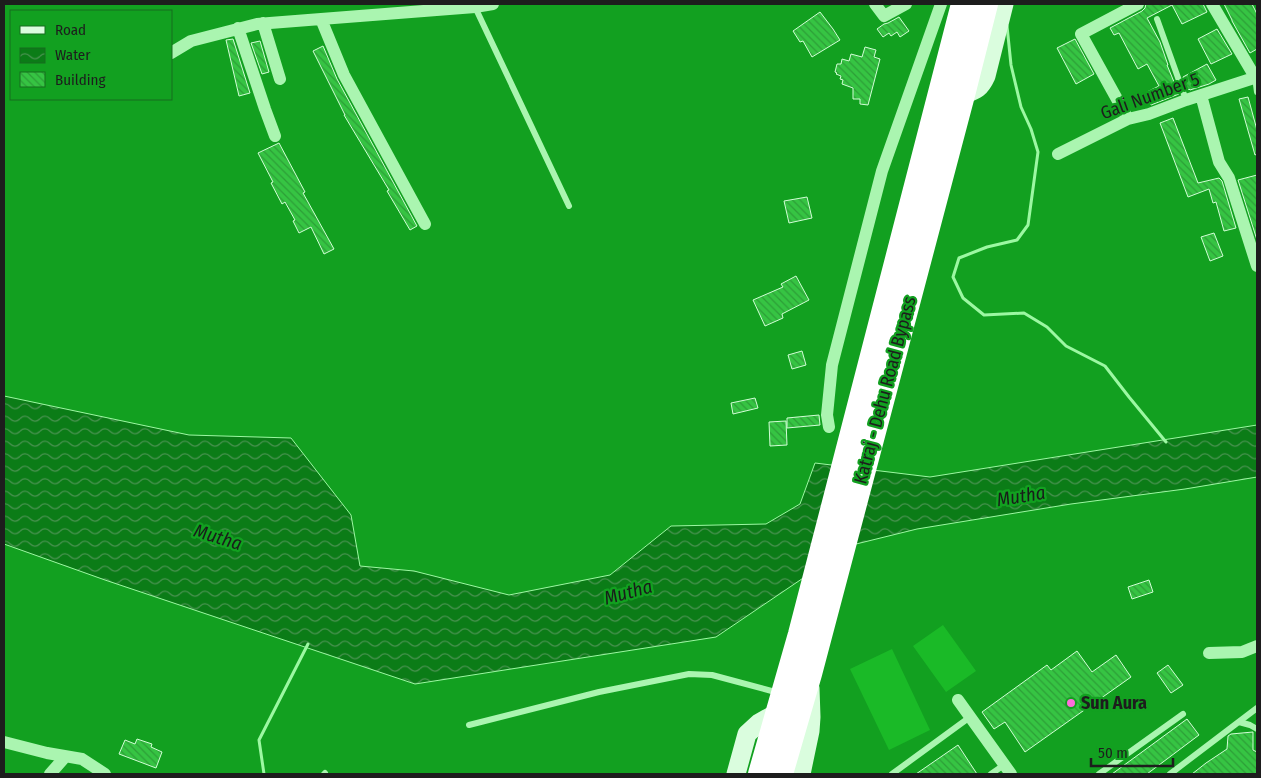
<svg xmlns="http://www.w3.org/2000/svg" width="1261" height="778" viewBox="0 0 1261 778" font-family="'Fira Sans Condensed',sans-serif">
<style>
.garden{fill:#1aba27}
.water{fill:url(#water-waves);stroke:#9cf8a2}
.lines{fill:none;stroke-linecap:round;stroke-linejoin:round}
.stream{stroke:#9cf8a2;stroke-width:3}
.building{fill:url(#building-back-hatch);stroke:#d2fed6}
.lane{stroke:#aaf5b0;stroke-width:6}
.street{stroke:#aaf5b0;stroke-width:12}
.secondary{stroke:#dafdde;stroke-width:19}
.highway{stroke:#fff;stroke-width:24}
.poi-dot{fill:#ff6ddb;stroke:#12a020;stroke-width:2}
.labels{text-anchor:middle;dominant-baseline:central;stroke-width:4.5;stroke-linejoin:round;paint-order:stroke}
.street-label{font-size:18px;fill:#1d1d1d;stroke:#12a020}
.poi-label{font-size:18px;font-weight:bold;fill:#1d1d1d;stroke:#12a020;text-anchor:start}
.water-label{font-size:19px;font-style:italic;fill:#191d1a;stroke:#12a020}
</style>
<defs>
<pattern id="water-waves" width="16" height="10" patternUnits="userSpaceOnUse" patternTransform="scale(1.25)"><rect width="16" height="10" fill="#0b7c17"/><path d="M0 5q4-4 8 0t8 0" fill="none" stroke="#499250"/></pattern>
<pattern id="building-back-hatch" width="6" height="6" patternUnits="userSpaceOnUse" patternTransform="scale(1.25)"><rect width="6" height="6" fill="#36c443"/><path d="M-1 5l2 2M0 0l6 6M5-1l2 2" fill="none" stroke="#2d9f37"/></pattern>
</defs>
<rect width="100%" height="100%" fill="#12a020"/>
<path class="garden" d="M943,625L976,671L946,692L913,646Z
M892,649L930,730L889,750L850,669Z"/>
<path class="water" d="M4,396L189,435L291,438L351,515L360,566L414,571L509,595L610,575L671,526L766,524L800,504L815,463L930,477L1257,425V477L1185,489L1071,504L917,529L852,545L716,637L415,684L105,580L4,544Z"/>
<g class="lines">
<path class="stream" d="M1007,26L1011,65L1021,107L1031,129L1038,152L1028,225L1017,240L987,247L959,258L953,277L963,298L984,315L1024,313L1047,327L1066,346L1105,366L1129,397L1166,442
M264,774L259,740L308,644"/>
</g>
<path class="building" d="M1146,4H1203L1207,12L1182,24L1172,5L1147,18L1160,42L1168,65H1167L1179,94L1151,105L1145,93L1159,86L1147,64L1138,69L1119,33L1114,35L1110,28L1142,11L1145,8Z
M1224,4H1252L1257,14V49L1250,53L1232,21V20Z
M820,12L833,29L840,40L812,57L803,41L800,42L793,31Z
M899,17L909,31L900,37L897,32L891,36L889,33L883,37L877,29L884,24L888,23Z
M1217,29L1232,54L1211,64L1198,39Z
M233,39L250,93L239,96L226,40Z
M1075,39L1094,74L1076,84L1057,48Z
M260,41L269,72L262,74L251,43Z
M323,46L337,79L417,226L410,230L387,191L389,190L344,115H345L313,51Z
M865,47L876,50L874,57L880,59L868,105L860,104V99H853V88L842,84L843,80L840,79L841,76L836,74L837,73L835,72L837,64H841L842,59L849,61L851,54L862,57Z
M1207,64L1216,80L1209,84L1190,90L1189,89L1188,90L1183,77Z
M1248,97L1257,130V154L1255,155L1239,99Z
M1173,118L1198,183L1219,178L1222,181L1236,228L1224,231L1216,202L1213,203L1209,189L1188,197L1160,123Z
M279,143L305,192L303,193L334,249L324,254L311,227L299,233L293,221L295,220L285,202L282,204L271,183L273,182L258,153Z
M1257,175V240L1238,180Z
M807,197L812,218L789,223L784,201Z
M1214,233L1223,256L1210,261L1201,237Z
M796,276L809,300L782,314L783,318L765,326L753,300L783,287L781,284Z
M802,351L806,365L792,369L788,355Z
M755,398L758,408L733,414L731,403Z
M819,415L820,425L787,428V418Z
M786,421L787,445L770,446L769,422Z
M1149,580L1153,592L1132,599L1128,587Z
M1077,651L1092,672L1116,655L1131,677L1025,752L1005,722L994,729L982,712L1047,665L1051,670Z
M1168,665L1183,685L1171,693L1157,673Z
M1187,719L1199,735L1147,774H1112Z
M1253,732V750L1257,752V774H1192L1206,763L1227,749L1228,736L1231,734Z
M137,739L152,744L151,747L162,752L156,768L119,754L125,740L135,744Z
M958,745L977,774H916Z"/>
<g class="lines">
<path class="lane" d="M475,7L569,206
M1157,19L1186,100
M1255,77L1257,92
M1239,722L1250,725L1257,729
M469,725L599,692L689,674L712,675L779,693
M324,774L325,773
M892,774L970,717
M991,774L1004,765
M1099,774L1183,714
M1170,774L1257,708"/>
<path class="street" d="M875,4L884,16L906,4
M1212,4L1255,77
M321,19L344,75L425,224
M263,23L280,79
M238,28L265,109L275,136
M171,53L191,41L257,24L475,7L493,4
M1201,95L1219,162L1229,178L1257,266
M1128,119L1081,34L1138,4
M1058,154L1128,119L1149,114L1186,100L1257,77
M829,427L827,415L832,365L882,171L941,4
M1209,653L1242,652L1257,646
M958,700L1011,774
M4,742L47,753L82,759L105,774
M50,774L65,757"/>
<path class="secondary" d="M963,95C976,90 980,89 986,76L1004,4
M736,774L747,734L759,723L777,713
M801,774L810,731L811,717L810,688"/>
<path class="highway" d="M760,774L800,634L963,4
M781,774L810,674L963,95L986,4"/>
</g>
<circle class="poi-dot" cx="1071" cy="703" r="5"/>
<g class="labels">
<g class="street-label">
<text transform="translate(1150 96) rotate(-20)">Gali Number 5</text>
<text transform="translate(885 390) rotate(-75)">Katraj - Dehu Road Bypass</text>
</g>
<g class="poi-label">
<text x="1081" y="703">Sun Aura</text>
</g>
<g class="water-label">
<text transform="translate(1021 496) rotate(-9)">Mutha</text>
<text transform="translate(218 537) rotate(17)">Mutha</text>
<text transform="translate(628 592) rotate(-15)">Mutha</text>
</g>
</g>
<rect width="1261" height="778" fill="none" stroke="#1d1d1d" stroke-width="10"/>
<rect x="10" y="10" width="162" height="90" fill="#12a020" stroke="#166c1f"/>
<rect x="20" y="26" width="25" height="8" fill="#dafdde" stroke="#166c1f"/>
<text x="55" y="35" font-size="15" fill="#1d1d1d">Road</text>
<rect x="20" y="48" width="25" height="15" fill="url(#water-waves)" stroke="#166c1f"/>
<text x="55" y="60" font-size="15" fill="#1d1d1d">Water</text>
<rect x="20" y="72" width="25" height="15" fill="url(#building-back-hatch)" stroke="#166c1f"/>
<text x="55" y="85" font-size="15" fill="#1d1d1d">Building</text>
<path d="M1091 758v8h82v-8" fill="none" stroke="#1d1d1d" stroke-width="2.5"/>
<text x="1098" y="758" font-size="15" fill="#1d1d1d" stroke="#12a020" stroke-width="4" paint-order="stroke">50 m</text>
</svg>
